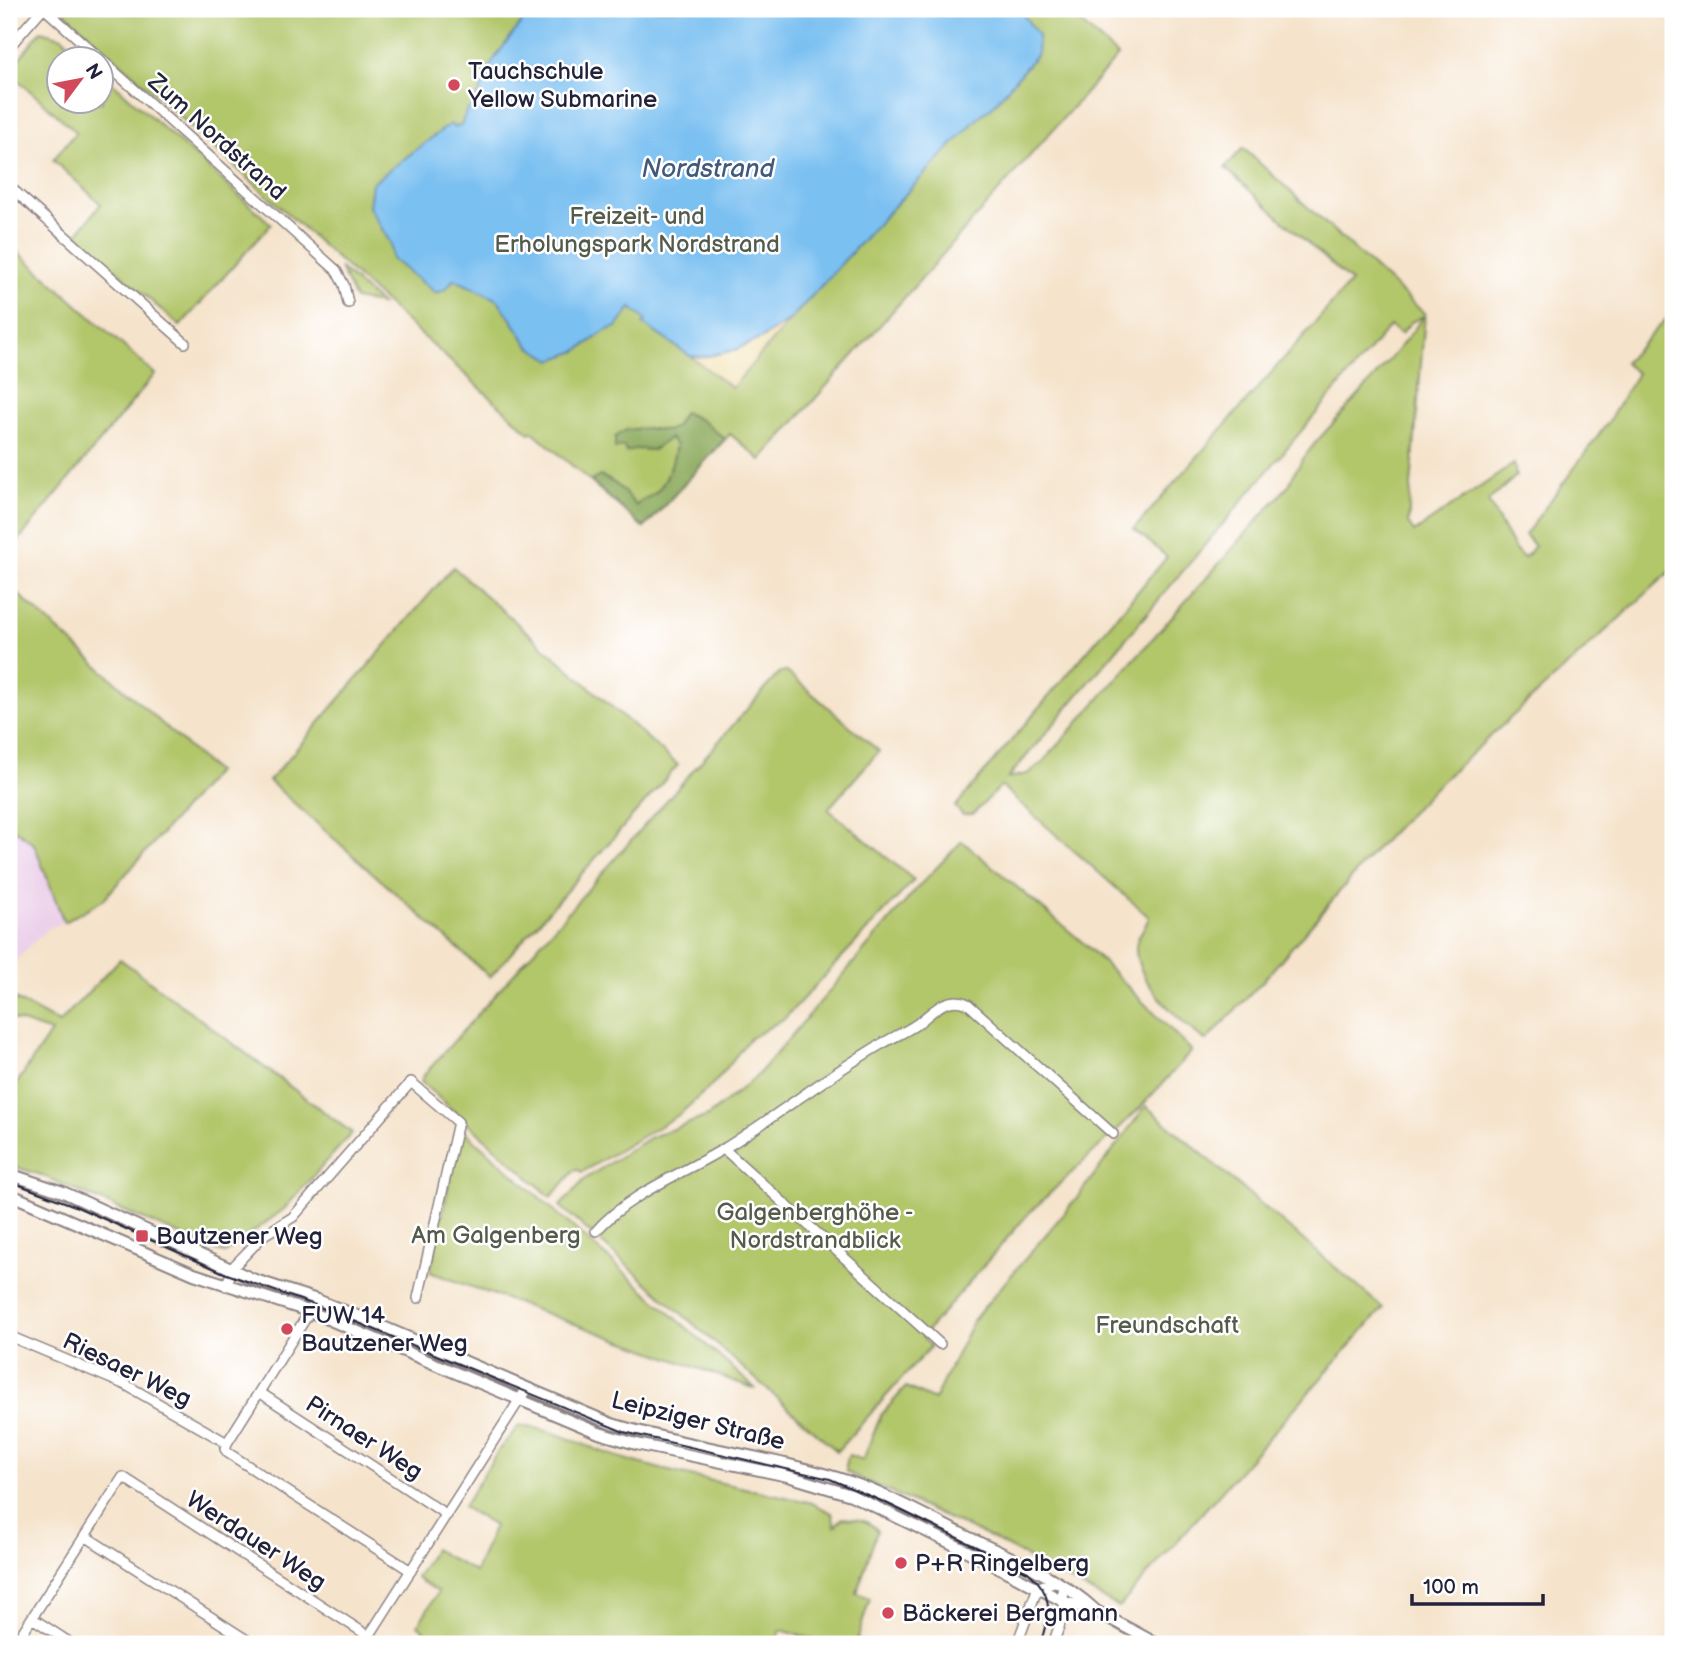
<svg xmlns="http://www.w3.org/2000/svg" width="1682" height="1653" viewBox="0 0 1682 1653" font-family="'Balsamiq Sans',sans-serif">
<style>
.built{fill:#ecd1ea}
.green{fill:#b2c66a;stroke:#6a7452;stroke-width:2;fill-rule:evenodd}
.forest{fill:#8dab5e;stroke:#58664c;stroke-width:2}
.sand{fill:#eeda9e;stroke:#887e6c;stroke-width:2}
.water{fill:#7ac0f1;stroke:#4e7196;stroke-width:2}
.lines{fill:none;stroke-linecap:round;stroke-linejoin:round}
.minor-casing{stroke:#8c8283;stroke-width:12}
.major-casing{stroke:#8c8283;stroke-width:14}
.minor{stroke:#fff;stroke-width:9}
.major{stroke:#fff;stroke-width:10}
.tram{stroke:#22223b;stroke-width:2}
.rail{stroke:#22223b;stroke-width:2.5}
.poi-dot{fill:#d1495b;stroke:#fff;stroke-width:2.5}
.labels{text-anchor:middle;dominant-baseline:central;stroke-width:5;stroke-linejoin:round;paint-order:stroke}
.poi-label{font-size:24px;fill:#22223b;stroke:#fff;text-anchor:start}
.street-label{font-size:24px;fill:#22223b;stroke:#fff}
.park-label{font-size:24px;fill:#545b4b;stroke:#fff}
.water-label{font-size:26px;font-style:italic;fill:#41597b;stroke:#fff}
</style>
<rect width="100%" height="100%" fill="#fff"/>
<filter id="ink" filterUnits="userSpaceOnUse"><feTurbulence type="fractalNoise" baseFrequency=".0143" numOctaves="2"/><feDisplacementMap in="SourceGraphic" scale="14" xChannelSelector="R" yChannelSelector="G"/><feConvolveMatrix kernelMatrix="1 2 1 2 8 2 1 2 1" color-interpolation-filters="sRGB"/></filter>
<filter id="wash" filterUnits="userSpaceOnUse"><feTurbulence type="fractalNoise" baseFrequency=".00686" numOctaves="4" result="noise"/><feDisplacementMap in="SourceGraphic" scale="28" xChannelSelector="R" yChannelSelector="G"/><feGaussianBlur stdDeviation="1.57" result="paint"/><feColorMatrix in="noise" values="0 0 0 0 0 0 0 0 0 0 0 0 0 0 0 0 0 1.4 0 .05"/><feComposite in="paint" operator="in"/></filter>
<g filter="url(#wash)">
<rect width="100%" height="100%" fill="#f5e3cb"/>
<path class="built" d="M9,825L34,844L64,922L47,929L14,962L9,958Z"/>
<path class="green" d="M67,9H1065L1118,56L761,460L730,434L644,528L539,437L532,431L530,433L64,12Z
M41,31L62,37L87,59L60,60V102H102V73L271,224L180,326L76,235L101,204L53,160L76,132L9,72Z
M1243,148L1425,314L1408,523L1414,532L1514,464L1516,476L1488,501L1515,550L1524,558L1535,546L1525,535L1609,421L1637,373L1624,363L1673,312V569L1435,787L1376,849L1262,982L1206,1041C1181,1022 1134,981 1136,946C1137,935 1146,927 1149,917L1001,786L973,814L963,815L955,807L1167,557L1134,529L1351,282L1225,168ZM1424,316C1401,347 1377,375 1351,404C1329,429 1301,453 1289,485L1042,763L1027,774L1008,778L1390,326L1401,334L1411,322Z
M9,244L155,374L9,552Z
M340,268L381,304L355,299Z
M453,567L678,765L490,977L269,781Z
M9,586L216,772L103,900L64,922L34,844L9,825Z
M780,672H787L879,751L828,809L914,880L785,1018L749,1039L718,1079L680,1114L582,1172L576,1169L551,1197L421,1082L424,1075Z
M962,841L1087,946L1192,1051L1138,1110L1028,1214L922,1337L931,1346L837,1451L560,1206L585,1179L649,1138L708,1116L757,1076L920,885Z
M120,959L352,1133L284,1209L225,1253L217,1251L41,1175L9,1165V1095L51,1032L10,1018L9,1021V996L59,1023Z
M1146,1106L1383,1308L1119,1607L991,1538L846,1472V1459L849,1455L863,1460L881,1415L906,1387L934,1400L974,1319L1076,1199Z
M461,1128L756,1389L430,1272Z
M519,1426C553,1428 580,1445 612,1455C677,1476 745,1487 812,1503L832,1513L835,1526L842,1518C856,1519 869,1519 877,1531L857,1593L870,1598L856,1644H830L781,1630L776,1644H439L418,1625L438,1592L416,1578L434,1549L475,1572L494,1526L463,1507L500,1448Z"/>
<path class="forest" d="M684,412L701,420L725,439L644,528L591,481L600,476C617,482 625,492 636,506C641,498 648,499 655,493C668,481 673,462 676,445L670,438L653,450L636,449L626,452L624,446L615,448V437L626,430L646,428L667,431L675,427Z"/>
<path class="sand" d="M791,319L732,388L690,356C725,359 763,338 791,319Z"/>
<path class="water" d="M542,9H1019L1038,35L1037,54L992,107L980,116L883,218L791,319L762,338L735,350L704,357L690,356L643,324L646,320L631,308L617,327L607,330L577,351L552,360L529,346L498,300L454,279L446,289L436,293L392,259L391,244L369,207L372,183L450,124L453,127L461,125L467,110L472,107L482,87V79L497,55L527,15Z"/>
</g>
<g filter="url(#ink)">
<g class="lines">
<defs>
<path id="minor" d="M45,9L336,270L344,285L348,303
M9,47L42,9
M9,186L185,343
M724,1149L940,1344
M596,1231C630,1193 682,1174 725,1148C780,1114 829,1074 885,1042C896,1036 907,1031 917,1024C933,1012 947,994 968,1004L1113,1134
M226,1286L234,1266L264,1235L293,1217L411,1082L458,1122L418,1298
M317,1300L227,1443L225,1449L228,1453L411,1571
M9,1336L126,1385L227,1443
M259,1392L447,1515
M85,1536L253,1644
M32,1618L72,1644
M15,1644L123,1477L381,1644
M364,1644L527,1388
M1017,1644L1038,1587L1054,1582
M1053,1644L1065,1610L1062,1587"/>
<path id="major" d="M9,1174L63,1192L255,1280L317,1300L357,1316L612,1424C690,1448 772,1456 850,1482C893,1497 938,1523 980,1543C1018,1561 1063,1580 1094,1609
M9,1194L194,1274L311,1312L599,1433L636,1444L788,1476L851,1495L963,1549L1065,1602L1096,1611L1157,1644"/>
</defs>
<use href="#minor" class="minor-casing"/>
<use href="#major" class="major-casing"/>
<use href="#minor" class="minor"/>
<use href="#major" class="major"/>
<path class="tram" d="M9,1181L75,1206L224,1273L315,1305L624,1432L830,1479L886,1503L1028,1572C1055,1595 1050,1615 1040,1644"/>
<path class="rail" d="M9,19L18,9"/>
</g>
</g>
<g class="poi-dot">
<circle cx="454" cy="85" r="7"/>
<rect x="135" y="1229" width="14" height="14" rx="3.5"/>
<circle cx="287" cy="1329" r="7"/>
<circle cx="901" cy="1563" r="7"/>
<circle cx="888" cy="1613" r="7"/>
</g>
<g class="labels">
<g class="poi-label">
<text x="468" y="71">Tauchschule<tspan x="468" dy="28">Yellow Submarine</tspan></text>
<text x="156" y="1236">Bautzener Weg</text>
<text x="301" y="1315">FUW 14<tspan x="301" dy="28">Bautzener Weg</tspan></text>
<text x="915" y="1563">P+R Ringelberg</text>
<text x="902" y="1613">Bäckerei Bergmann</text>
</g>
<g class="street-label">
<text transform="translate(217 137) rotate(42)">Zum Nordstrand</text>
<text transform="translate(127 1370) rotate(26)">Riesaer Weg</text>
<text transform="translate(698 1421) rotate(14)">Leipziger Straße</text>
<text transform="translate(364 1438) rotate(33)">Pirnaer Weg</text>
<text transform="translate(256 1541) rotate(33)">Werdauer Weg</text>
</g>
<g class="park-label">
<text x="637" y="216">Freizeit- und<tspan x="637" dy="28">Erholungspark Nordstrand</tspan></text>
<text x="815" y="1212">Galgenberghöhe -<tspan x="815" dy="28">Nordstrandblick</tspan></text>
<text x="496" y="1235">Am Galgenberg</text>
<text x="1167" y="1325">Freundschaft</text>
</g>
<g class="water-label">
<text x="708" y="169">Nordstrand</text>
</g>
</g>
<rect width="1682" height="1653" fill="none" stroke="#fff" stroke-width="35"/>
<g transform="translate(80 80) rotate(58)"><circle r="33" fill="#ffffff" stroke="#a7a7b1" stroke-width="2"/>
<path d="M0-5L12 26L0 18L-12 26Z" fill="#d1495b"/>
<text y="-10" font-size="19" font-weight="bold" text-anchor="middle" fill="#22223b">N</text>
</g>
<path d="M1412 1594v10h131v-10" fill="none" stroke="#22223b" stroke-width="3.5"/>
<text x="1423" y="1594" font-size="21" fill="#22223b" stroke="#ffffff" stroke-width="5" paint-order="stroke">100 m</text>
</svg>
